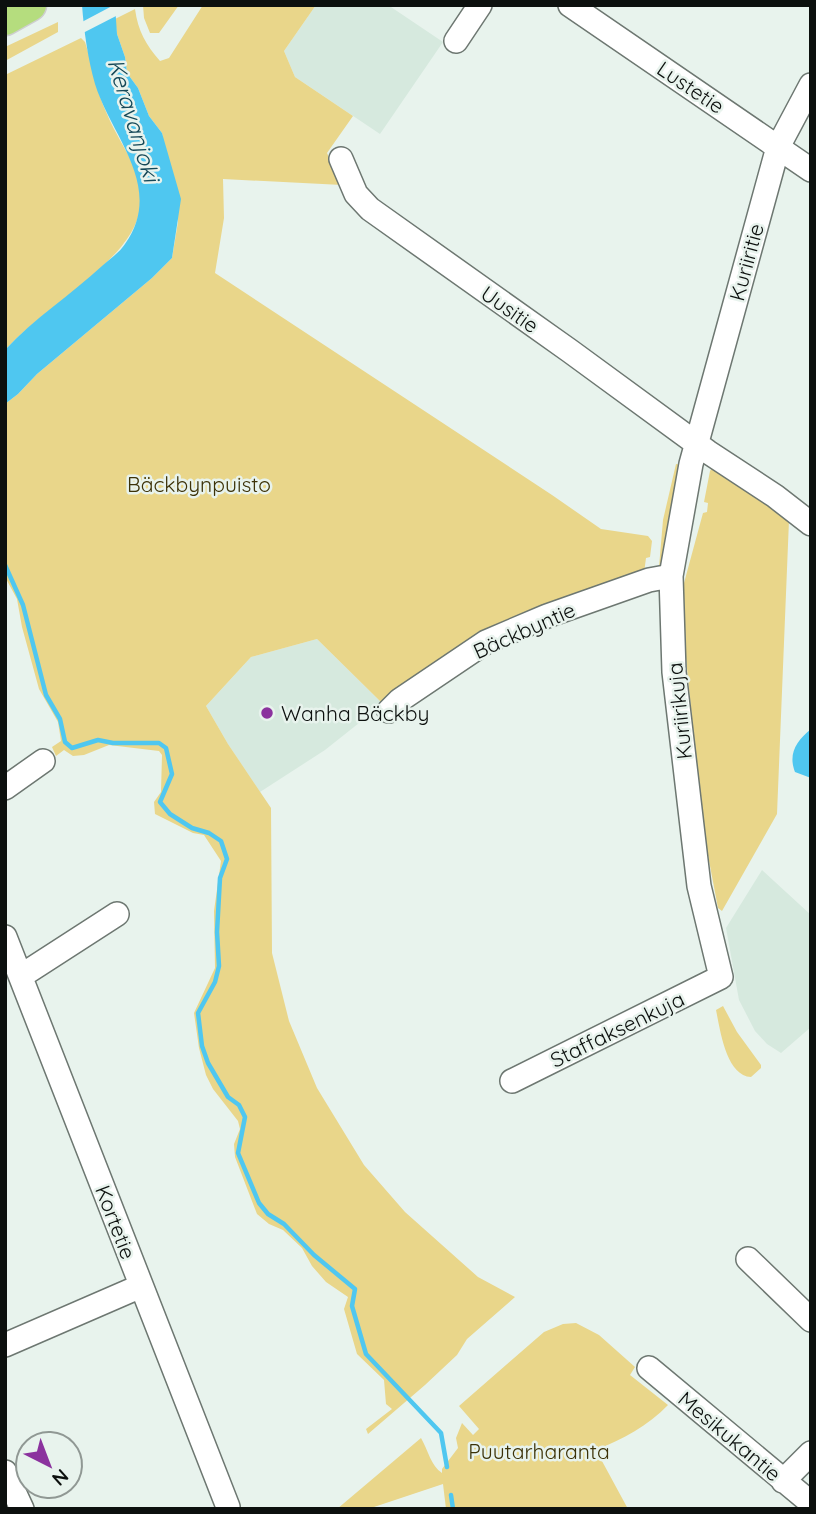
<svg xmlns="http://www.w3.org/2000/svg" width="816" height="1514" viewBox="0 0 816 1514" font-family="Quicksand,sans-serif">
<style>
.built{fill:#d6e9de}
.green{fill:#e9d68a}
.water{fill:#4fc7f0}
.pier{fill:#e8f3ed}
.lines{fill:none;stroke-linecap:round;stroke-linejoin:round}
.stream{stroke:#4fc7f0;stroke-width:4.5}
.minor-casing{stroke:#6d7771;stroke-width:26}
.highway-casing{stroke:#cecfcf;stroke-width:35}
.minor{stroke:#fff;stroke-width:23}
.highway{stroke:#b5dd7e;stroke-width:32}
.poi-dot{fill:#8b329e;stroke:#e8f3ed;stroke-width:2.5}
.labels{text-anchor:middle;dominant-baseline:central;stroke-width:5;stroke-linejoin:round;paint-order:stroke}
.street-label{font-size:21px;fill:#0c100e;stroke:#e8f3ed}
.park-label{font-size:21px;fill:#3c3207;stroke:#e8f3ed}
.poi-label{font-size:21px;fill:#0c100e;stroke:#e8f3ed;text-anchor:start}
.water-label{font-size:23px;font-style:italic;fill:#144858;stroke:#e8f3ed}
</style>
<rect width="100%" height="100%" fill="#e8f3ed"/>
<path class="built" d="M316,5H388L443,42L380,134L295,77L284,51Z
M317,639L383,704L325,750L260,792L228,744L206,706L251,657Z
M762,870L811,915V1027L781,1053L767,1044L755,1031L739,1000L726,928Z"/>
<path class="green" d="M143,5H179L159,33H150L144,18Z
M203,5H316L284,51L295,77L353,116L327,153L342,185L223,179L224,218L215,273L552,495L601,529L648,536L652,541L650,557L646,558L644,573L539,606V609L383,704L317,639L251,657L206,706L228,744L271,808L272,953L289,1021L317,1088L364,1165L405,1212L478,1277L515,1297L467,1339L457,1355L425,1385L368,1434L366,1429L392,1409L386,1404L384,1380L357,1354L344,1309L348,1297L326,1282L312,1266L302,1248L283,1230L269,1224L257,1214L235,1157L234,1144L240,1129L238,1121L213,1089L206,1075L199,1048L194,1013L215,968L214,911L221,861L204,835L193,833L155,814L154,802L161,792L162,755L159,751L109,745L84,755L73,756L64,750L56,756L52,747L61,741L58,722L39,689L22,627L17,599L5,577V404L18,394L37,374L152,278L172,258L178,222L162,133L149,116L138,88L127,73L125,57L117,34L115,19L135,9C138,31 146,45 160,61L169,58Z
M58,22V32L5,61V47Z
M81,38L85,42C93,66 96,91 107,114C115,134 128,151 136,172C153,219 123,248 91,277C62,302 31,322 5,350V75Z
M676,464L682,465L662,565L659,567L663,520Z
M714,465L789,520L777,814L722,911L718,908L703,829L684,638V583L703,513L707,512L708,503L704,502L710,471Z
M723,1006L737,1032L761,1065V1068L751,1077C726,1076 720,1029 716,1010Z
M576,1323L599,1335L635,1367L630,1375L668,1405C648,1426 623,1439 596,1450L628,1509H446L443,1484L368,1509H337L421,1438C428,1450 431,1466 442,1473V1469L458,1448L456,1438L462,1423L473,1435L479,1429L459,1406L544,1332L563,1324Z"/>
<path class="water" d="M82,5H115L117,34L125,57L127,73L138,88L149,116L162,133L181,199L172,258L152,278L37,374L18,394L5,404V350C34,318 71,295 102,266C110,259 120,252 125,244C165,187 112,138 95,84C88,59 84,32 82,5Z
M811,729V778L795,772C788,754 796,741 811,729Z"/>
<path class="pier" d="M114,5H118V15L81,34L80,23Z"/>
<g class="lines">
<path class="stream" d="M5,565L23,605L46,695L60,719L65,742L72,748L98,740L113,743H159L166,748L172,774L160,802L170,814L192,828L209,833L221,841L227,859L220,878L217,932L219,966L215,982L198,1013L202,1046L208,1063L228,1097L239,1105L245,1117L238,1153L259,1203L268,1214L284,1224L314,1255L355,1289L352,1306L366,1354L441,1433L447,1467
M451,1495L453,1509"/>
<defs>
<path id="minor" d="M570,5L811,170
M456,41L480,5
M341,159L356,194L370,209L570,351L708,452L775,496L811,524
M389,711L400,700L486,642L547,616L649,580L671,576
M5,788L43,761
M5,937L228,1507
M21,976L117,914
M512,1081L721,977L699,886L674,672L671,576L691,464L778,147L811,85
M748,1259L811,1320
M5,1345L141,1286
M649,1368L811,1503
M5,1472L22,1509
M783,1481L811,1453"/>
<path id="highway" d="M5,19L30,5"/>
</defs>
<use href="#minor" class="minor-casing"/>
<use href="#highway" class="highway-casing"/>
<use href="#minor" class="minor"/>
<use href="#highway" class="highway"/>
</g>
<circle class="poi-dot" cx="267" cy="713" r="7"/>
<g class="labels">
<g class="street-label">
<text transform="translate(691 87) rotate(34)">Lustetie</text>
<text transform="translate(746 262) rotate(-75)">Kuriiritie</text>
<text transform="translate(510 309) rotate(35)">Uusitie</text>
<text transform="translate(524 630) rotate(-24)">Bäckbyntie</text>
<text transform="translate(679 711) rotate(-96)">Kuriirikuja</text>
<text transform="translate(617 1029) rotate(-26)">Staffaksenkuja</text>
<text transform="translate(116 1222) rotate(69)">Kortetie</text>
<text transform="translate(730 1436) rotate(40)">Mesikukantie</text>
</g>
<g class="park-label">
<text x="199" y="484">Bäckbynpuisto</text>
<text x="539" y="1451">Puutarharanta</text>
</g>
<g class="poi-label">
<text x="281" y="713">Wanha Bäckby</text>
</g>
<g class="water-label">
<text transform="translate(134 120) rotate(73)">Keravanjoki</text>
</g>
</g>
<rect width="816" height="1514" fill="none" stroke="#0c100e" stroke-width="14"/>
<g transform="translate(49 1465) rotate(138)"><circle r="33" fill="#e8f3ed" stroke="#909894" stroke-width="2"/>
<path d="M0-5L12 26L0 18L-12 26Z" fill="#8b329e"/>
<text y="-10" font-size="19" font-weight="bold" text-anchor="middle" fill="#0c100e">N</text>
</g>
</svg>
